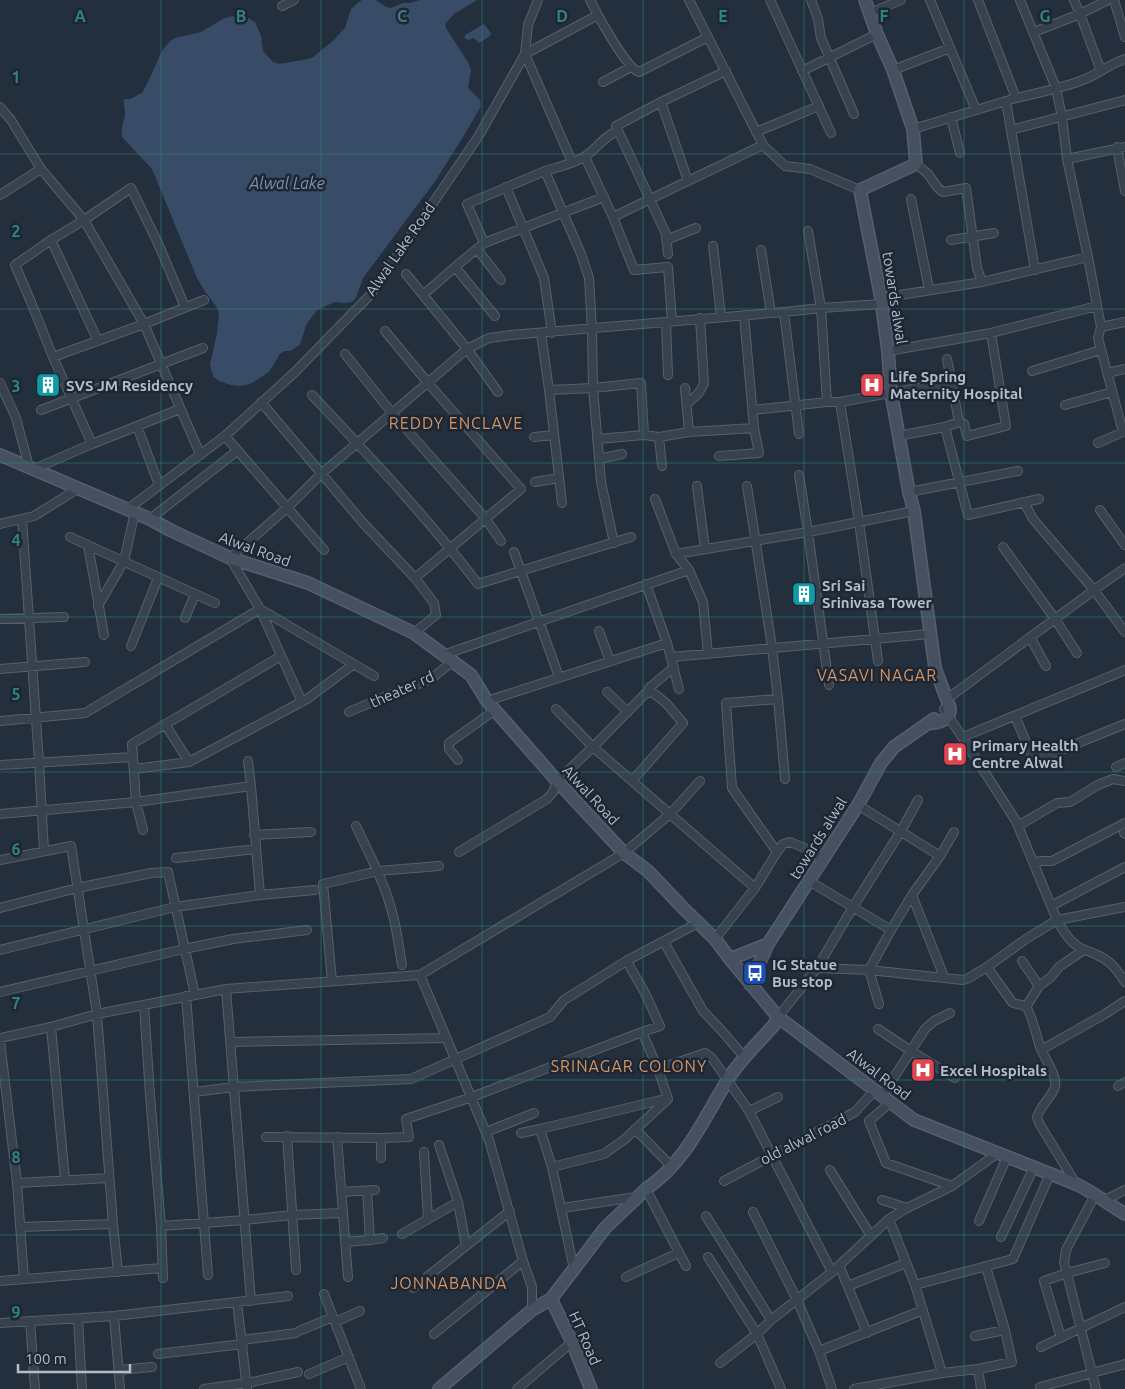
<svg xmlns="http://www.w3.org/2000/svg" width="1125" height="1389" viewBox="0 0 1125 1389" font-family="Ubuntu,sans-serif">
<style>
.water{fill:#394c67}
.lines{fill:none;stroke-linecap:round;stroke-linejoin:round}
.street-casing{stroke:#565f6c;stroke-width:10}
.secondary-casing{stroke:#565f6c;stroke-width:14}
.street{stroke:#38414e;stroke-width:8}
.secondary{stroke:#465061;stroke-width:11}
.grid{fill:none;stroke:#308480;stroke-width:1;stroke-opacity:0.55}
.labels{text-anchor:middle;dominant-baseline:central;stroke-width:5;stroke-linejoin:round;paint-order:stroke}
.street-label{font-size:15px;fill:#b4bcc9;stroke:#1d2633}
.poi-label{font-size:15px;font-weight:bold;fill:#b4bcc9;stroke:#1d2633;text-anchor:start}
.water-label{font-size:16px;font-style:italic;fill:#7c92b1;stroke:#1d2633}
.neighbourhood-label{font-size:16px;letter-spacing:1px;fill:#d59563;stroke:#1d2633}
.grid-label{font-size:16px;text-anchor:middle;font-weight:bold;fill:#308480;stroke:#1d2633;stroke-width:5;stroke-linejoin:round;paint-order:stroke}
</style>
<rect width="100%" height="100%" fill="#242f3e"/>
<path class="water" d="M362,0H376L386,7L391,8L403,3H410L420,0H477L454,14L445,24L446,28L469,64L471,70L468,88L480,100L481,106L466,132L436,180L363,278L356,298L352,302L346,303L335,302L317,310L306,325L300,345L290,351H284L280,354L269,372L250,384L240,386L231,385L219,381L214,377L211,370L210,364L217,334L219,313L216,306L206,293L197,278L152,169L123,138C119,130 125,122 125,112C125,107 123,104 124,99H130L142,93L147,84L162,51L170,41L175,38L201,32L223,19L232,16L248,18L255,22L261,36L263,51L273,62L279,64L308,59L313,57L333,41L345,28L351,9L359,2Z
M484,24L491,33L490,36L479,43L474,38L468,40L465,38V35Z"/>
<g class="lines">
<defs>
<path id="street" d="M590,0C597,14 626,68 639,72L708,37
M689,0L763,145L785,166L810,169L860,190
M770,0L831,133
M811,0L818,19L821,38L854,114
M930,0L976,110
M978,0L1016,98L1006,101L1035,270
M1020,0L1056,88L1062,117L1067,159L1088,257L1101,327L1098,338L1123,432L1098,443
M1074,0L1080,14L1101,71
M1114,0L1125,37
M282,6L294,0
M870,13L901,0
M1034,32L1080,14L1108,0
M525,54L572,162
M525,54L598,15
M893,70L950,48
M802,71L877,34
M603,82L631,67
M1016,98C1038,93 1062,88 1083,80C1098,74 1110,64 1125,59
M661,102L688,181
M0,107L11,120L41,169L84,220L51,240L15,265L31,302L53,357L92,444
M951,117L960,153
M913,129L1006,101
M1011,130L1125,100
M756,132L819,106
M1117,147L1125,191
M585,157L613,217L634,270L668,267L672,321
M1067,159L1125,147
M916,164L928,174L938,188L943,192L966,188L977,268L982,282
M545,171C557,167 577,163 587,155C598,147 604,136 618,131
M506,187L544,278L552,333
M0,195L41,169
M911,199L929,289
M613,217L763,145
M808,231L821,308L827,402
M51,240L98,341
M666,240L696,228
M951,240L994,233
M484,243L604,197
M713,246L721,317
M477,249L501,280
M761,250L771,313
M668,254L666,234L616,126L661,102L726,71
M455,267L484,243L467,204L545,171L581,254L589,278L592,329L593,388L601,482L614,543
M406,274L467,349L498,392
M423,295L455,267L495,316
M881,298L982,282L1088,257
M185,307L157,241L131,188L84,220L144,324L200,454
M784,312L799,434
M666,322L668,375
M1101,327L1125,322
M385,331L428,383L521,489L415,578
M541,333L549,390L562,503
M888,351L991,333L1097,306
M345,354L392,413L485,518L501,541
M53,357L144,324L204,300
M947,359L959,422
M1032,371L1101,350
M1107,373L1125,369
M0,383L16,418L29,467
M685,388L689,432
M549,390L593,388L641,383L644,435
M312,395C369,456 427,517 478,584L631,537
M261,402L364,524L415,578L434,603L436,615L414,633
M840,402L859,522L878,661
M687,404L698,394L704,384L700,318
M1065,405L1112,392
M41,410L203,348
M753,410L827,402H840L951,382
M137,426L159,485
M945,427L968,515L1039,499
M225,436L324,550
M898,436L945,427L959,422L964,424L967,436L1006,426L991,333
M534,437L554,435
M659,437L662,466
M597,439L644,435L659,437L689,432L754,428
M719,456L759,453L754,428L744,315
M599,459L622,454
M34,469L92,444L180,409
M799,475L808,532L829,685
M535,482L559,478
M697,486L705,549
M747,486L772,647L778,699L785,779
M909,492L1018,471
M655,499L676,554L689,570L703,602L708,654
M1024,502L1033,519L1094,590L1125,632
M128,509L225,436L295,372L371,294L478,137L525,54L528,25L538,0
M1100,510L1125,545
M22,519L39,762L44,851
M150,519L237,451
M0,524L34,516L79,488
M70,537L215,603
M88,545L104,635
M1003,547L1055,619L1077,653
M514,552L559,677
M676,554L808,532L914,511
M646,584L667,643L679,689
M98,606L124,561L135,512
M260,609L374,676
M185,618L195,594
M0,619L64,617
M599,631L610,661
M1030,637L1046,666
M131,646L158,578
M443,655L689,570
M671,657L930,634
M0,669L85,662
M607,692L628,712
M648,692L649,688L674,667
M947,699L1094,590L1125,568
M487,701L667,643
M302,702L260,609L230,558L287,508L321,474L467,349L489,338L511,335L784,312L821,308L881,304
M556,709L593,747L755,888
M944,709L1016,821L1057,920L1125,907
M349,712L384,697L431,679L453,661
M1015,716L1034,761L1125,724
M0,721L85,713L260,609
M165,724L189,762
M963,737L1125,670
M458,760L449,749V743L495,710
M248,761L251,786
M0,765L133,757
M1116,767L1125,763
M134,769L189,762L307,699L354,664
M918,800L901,831L853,907L817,968L869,970L963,980L967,979L987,967
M858,805L940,856
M0,814L136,802L251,786L260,895L315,890
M356,826C369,854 384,881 392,912C397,929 399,948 402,965
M1018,826L1057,803L1070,802L1098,785L1113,779L1125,781
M143,830L136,802L132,744L281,656
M1124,833L1125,834
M254,835L311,832
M459,852L547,799L553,792L557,781L593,747L645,694L652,692L666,703L683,723L632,781
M777,852L783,844L790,842L807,849L823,859
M176,858L256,849
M0,860L71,846L97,1014L113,1224L118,1272
M1034,864L1040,861H1052L1125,823
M809,881L891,930
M912,895L944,977
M1051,906L1125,867
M0,908L77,888L151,873L168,872L195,995
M715,939L755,888L777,852L732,788L726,703L778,699
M664,942L703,1011L721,1030L745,1058
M0,950L175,907L260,895
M1022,961L1039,986
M420,975L489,1140L523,1261L532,1287V1310
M332,981L323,884L378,871L439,866
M226,989L251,1301
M0,992L184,949L233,939L307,930
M186,996L208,1275
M879,1004L869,970L891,930L912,895L940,856L954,832
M144,1005L150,1095L161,1226L245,1220L292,1215L342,1213
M1026,1007L1039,986L1051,977L1059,967L1066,962L1084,950
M778,1017L817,968
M51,1027L65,1180
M878,1029L911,1051L955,1078
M0,1038L51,1027L97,1014L226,989L420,975L624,853L670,814L700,781
M0,1041L17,1183L24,1279
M230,1042L446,1038
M1041,1050L1105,1014L1125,1001
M658,1069L705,1053L712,1058L749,1111L832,1272
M1118,1086L1125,1082
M194,1092L234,1087L411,1079L550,1017L564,1000L628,960L698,923
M882,1096L925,1029L934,1021L950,1013
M891,1102L869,1121L886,1163L952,1186
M749,1111L778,1097
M540,1129L552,1167L574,1269
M635,1129L672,1167
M486,1132L534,1113
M521,1133L540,1129L665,1099
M287,1136L296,1270
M266,1137L381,1138L409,1137L406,1119L472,1097L642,1032
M337,1137L348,1277
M439,1145L458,1202L466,1246
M424,1152L428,1219
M381,1158V1138
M552,1167L604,1154L625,1139L668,1099L658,1069L642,1032L660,1026L645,993L630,967L628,960
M830,1170L871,1236
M724,1181L855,1112L875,1090
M17,1183L109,1178
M1076,1184L1039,1123L1037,1117C1041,1105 1051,1098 1055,1087C1058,1077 1044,1057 1040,1047C1038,1040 1030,1010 1026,1007C1022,1003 1017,1006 1012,1002L987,967L1026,939L1057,920C1062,928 1067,939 1076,945C1082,950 1090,951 1097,955C1110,960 1118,971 1125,982
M646,1189L686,1266
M341,1192L375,1190
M1095,1195L1066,1250L1064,1262L1096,1389
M882,1200L907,1208
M1103,1201L1125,1190
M562,1208L636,1197
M753,1212L797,1300L819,1351L832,1389
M706,1216L771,1320
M889,1219L915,1285L942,1373
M979,1221L1007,1157
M161,1226L163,1278
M21,1227L113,1224
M402,1234L458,1202
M1001,1237L1034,1167
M370,1240L383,1238
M345,1242L370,1240L367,1191
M708,1257L757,1334L781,1389
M839,1265L867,1333
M626,1277L678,1253
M0,1281L162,1268
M915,1285L1013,1259L1050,1174
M848,1286L906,1263
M413,1288L510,1211
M324,1294L361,1389
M237,1302L247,1389
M114,1316L120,1389
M78,1319L82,1389
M30,1321L35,1389
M335,1322L360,1311
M0,1323L114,1316L288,1296
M299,1331L333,1317
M434,1334L523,1261
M975,1336L1005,1330
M1061,1338L1044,1281L1067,1273L1105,1263
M242,1340L296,1333
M1041,1347L1125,1307
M819,1351L923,1310
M158,1354L243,1344
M720,1363L757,1334L771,1320L832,1272L889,1219L907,1208L952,1186L998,1153
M978,1369L981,1389
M119,1370L152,1367
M309,1374L349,1357
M1040,1387L1125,1364
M204,1389L247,1383L298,1372
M517,1389L572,1342
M854,1389L942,1373L978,1369L1012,1362L1005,1330L986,1267"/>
<path id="secondary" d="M865,0L877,34L893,70L913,129L916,164L860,190L881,298L888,351L891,393L909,492L914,511L935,668L950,708C950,710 950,714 948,716C945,721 935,724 929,723
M0,455L150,519L172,531L230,558L308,583L414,633L471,675L487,701L557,781L624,853L648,871L685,910L715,939L730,959L778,1017L914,1120L1076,1184C1093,1192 1108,1204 1125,1214
M730,959L768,944
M750,984L768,944L858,805L881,763L894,747L934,719
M551,1299L572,1342L591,1389
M439,1389L532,1310L551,1299L574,1269L605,1228L646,1189C685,1163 703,1120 727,1081C738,1062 759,1042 774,1025L778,1017"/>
</defs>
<use href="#street" class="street-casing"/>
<use href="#secondary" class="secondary-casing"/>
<use href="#street" class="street"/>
<use href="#secondary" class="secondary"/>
</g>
<path class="grid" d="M161,0V1389M321,0V1389M482,0V1389M643,0V1389M804,0V1389M964,0V1389M0,154H1125M0,309H1125M0,463H1125M0,617H1125M0,772H1125M0,926H1125M0,1080H1125M0,1235H1125"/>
<defs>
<symbol id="building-square" viewBox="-11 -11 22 22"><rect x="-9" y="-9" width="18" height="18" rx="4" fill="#0f9aa8" stroke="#1d2633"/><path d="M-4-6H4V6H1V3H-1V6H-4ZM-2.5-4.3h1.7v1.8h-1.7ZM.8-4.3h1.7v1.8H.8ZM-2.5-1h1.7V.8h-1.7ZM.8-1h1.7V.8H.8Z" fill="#fff"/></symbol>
<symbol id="hospital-square" viewBox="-11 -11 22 22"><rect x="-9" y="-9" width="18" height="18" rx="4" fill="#e0444e" stroke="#1d2633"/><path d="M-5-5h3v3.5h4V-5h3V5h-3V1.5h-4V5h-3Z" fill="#fff"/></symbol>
<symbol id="bus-square" viewBox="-11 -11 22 22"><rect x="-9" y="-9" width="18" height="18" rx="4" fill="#1a4fb4" stroke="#1d2633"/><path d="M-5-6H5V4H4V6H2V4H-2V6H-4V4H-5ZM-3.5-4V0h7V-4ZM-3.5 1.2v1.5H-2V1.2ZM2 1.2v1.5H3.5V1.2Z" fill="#fff"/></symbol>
</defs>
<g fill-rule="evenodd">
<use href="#building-square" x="34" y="371" width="28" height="28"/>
<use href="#hospital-square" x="858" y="371" width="28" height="28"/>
<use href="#building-square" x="790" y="580" width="28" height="28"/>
<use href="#hospital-square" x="941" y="740" width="28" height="28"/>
<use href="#bus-square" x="741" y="959" width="28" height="28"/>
<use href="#hospital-square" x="909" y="1056" width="28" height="28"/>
</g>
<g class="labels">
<g class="street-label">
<text transform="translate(400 249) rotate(-55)">Alwal Lake Road</text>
<text transform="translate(895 298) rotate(81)">towards alwal</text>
<text transform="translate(255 549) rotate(20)">Alwal Road</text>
<text transform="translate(402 689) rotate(-24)">theater rd</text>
<text transform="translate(591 795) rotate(47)">Alwal Road</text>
<text transform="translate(818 838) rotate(-58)">towards alwal</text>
<text transform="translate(879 1074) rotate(37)">Alwal Road</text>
<text transform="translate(803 1139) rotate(-27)">old alwal road</text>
<text transform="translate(585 1338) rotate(66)">HT Road</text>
</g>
<g class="poi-label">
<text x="890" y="376">Life Spring<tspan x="890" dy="17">Maternity Hospital</tspan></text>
<text x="66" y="385">SVS JM Residency</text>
<text x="822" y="585">Sri Sai<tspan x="822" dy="17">Srinivasa Tower</tspan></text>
<text x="972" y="745">Primary Health<tspan x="972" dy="17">Centre Alwal</tspan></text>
<text x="772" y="964">IG Statue<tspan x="772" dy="17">Bus stop</tspan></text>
<text x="940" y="1070">Excel Hospitals</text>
</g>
<g class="water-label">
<text x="287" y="183">Alwal Lake</text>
</g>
<g class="neighbourhood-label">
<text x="456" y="423">REDDY ENCLAVE</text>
<text x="877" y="675">VASAVI NAGAR</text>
<text x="629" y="1066">SRINAGAR COLONY</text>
<text x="449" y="1283">JONNABANDA</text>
</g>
</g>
<g class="grid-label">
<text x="80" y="22">A</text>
<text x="241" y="22">B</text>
<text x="402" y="22">C</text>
<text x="562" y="22">D</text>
<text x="723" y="22">E</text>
<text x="884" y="22">F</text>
<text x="1045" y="22">G</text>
<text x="16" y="83">1</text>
<text x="16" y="237">2</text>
<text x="16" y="392">3</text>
<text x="16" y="546">4</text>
<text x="16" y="700">5</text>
<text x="16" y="855">6</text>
<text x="16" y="1009">7</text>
<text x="16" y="1163">8</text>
<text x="16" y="1318">9</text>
</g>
<path d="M18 1364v8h112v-8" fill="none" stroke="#b4bcc9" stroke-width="2.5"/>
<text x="25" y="1364" font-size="15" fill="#b4bcc9" stroke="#1d2633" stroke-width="4" paint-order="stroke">100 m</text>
</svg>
